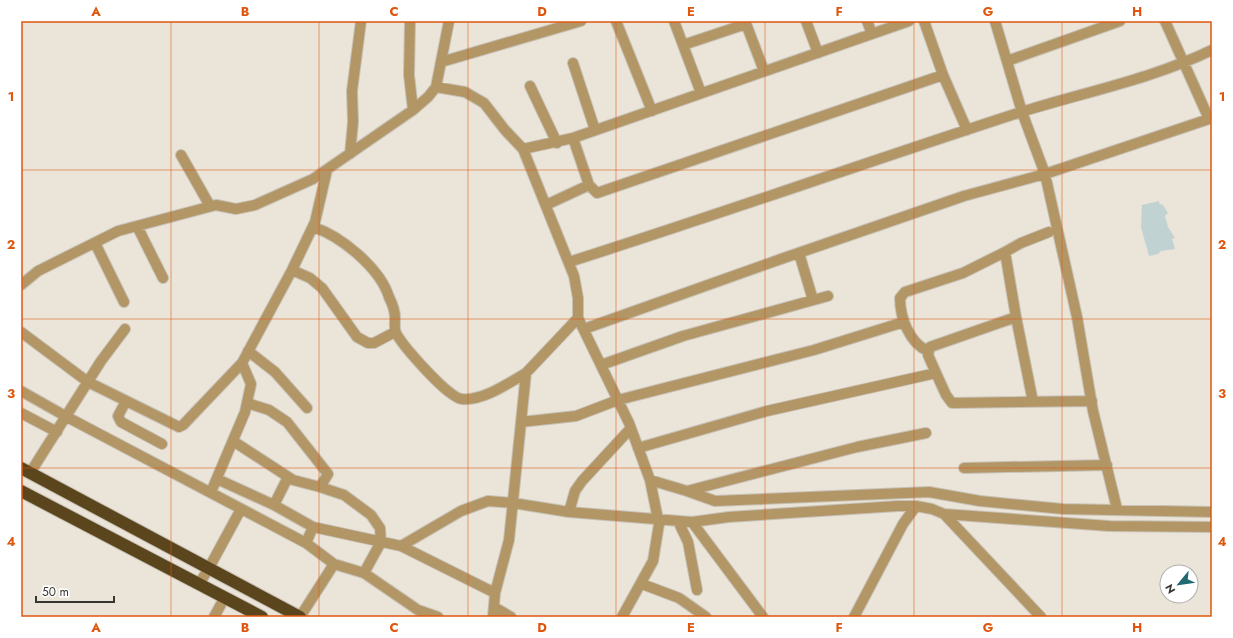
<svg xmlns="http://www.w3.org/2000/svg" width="1233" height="638" viewBox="0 0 1233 638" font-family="Jost,sans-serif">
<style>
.building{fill:#c1d2d3}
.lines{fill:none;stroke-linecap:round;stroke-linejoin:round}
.minor-casing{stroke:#c7c1b7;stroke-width:12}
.highway-casing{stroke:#c7c1b7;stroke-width:14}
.minor{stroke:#b39666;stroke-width:10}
.highway{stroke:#5b451c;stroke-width:12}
.grid{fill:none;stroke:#df570e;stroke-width:1;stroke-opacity:0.55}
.neatline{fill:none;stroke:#df570e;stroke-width:1.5}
.grid-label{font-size:13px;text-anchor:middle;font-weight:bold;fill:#df570e}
</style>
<rect width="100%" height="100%" fill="#ebe4d8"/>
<path class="building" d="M1159,201L1160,205L1162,204L1168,213L1165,216L1168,227L1175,238L1172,239L1175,249L1161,251L1158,254L1149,256L1141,227L1142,205Z"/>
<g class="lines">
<defs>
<path id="minor" d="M410,21L409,75L413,110
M616,21L652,111
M674,21L701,93
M745,21L764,71
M806,21L818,53
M867,21L872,34
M924,21L943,75
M995,21L1022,112L1045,174L1077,317L1093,411L1117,509
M683,45L746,24
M1007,61L1120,21
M441,62L581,21
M573,63L595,130
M530,86L557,143
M436,87L465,92L484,103L505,130L523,149L574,276L578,298V318L629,423L650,480L659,524L653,561L622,617
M573,138L589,185
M523,149L573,138L909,21
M350,154L353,122L352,91L361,21
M181,155L210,206
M546,205L589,185L597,193L943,75L967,130
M137,226L163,278
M313,227C341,236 380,268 389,297C392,303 395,311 395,318C395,323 394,328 396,333C403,346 448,398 462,399C483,401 509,383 526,373
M95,243L124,302
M1005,252L1021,243L1049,232
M799,253L813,300
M569,262C720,214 870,161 1021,112C1085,92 1152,79 1212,50
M292,270L310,278L322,288L357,337L368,343H374L395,332
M21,285L38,271L118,231L216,205L236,209L255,205L313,179L413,110L428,97L436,87L449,21
M584,329L781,259L964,196L1045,174L1209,119L1165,21
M21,332L88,382L179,427L183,425L242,363
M248,351L275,372L307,408
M928,351C909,343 900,317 900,298L905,292L963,273L1005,252L1016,317
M601,365L683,336L828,296
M936,373L928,355L930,347L1016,317L1033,402
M21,391L67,417L306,543L334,564L300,617
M126,401L118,416L121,422L162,444
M247,403L269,410L287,422L328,474L320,487L344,495L371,515L380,528L381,542L364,573
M21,413L57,432
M521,422L576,416L618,400L814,350L904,322
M233,441L293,480L320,487
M638,448L767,411L936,373L946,395L952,403L1092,401
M964,468L1107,465
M30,473L101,361L125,329
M217,479L274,505L313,527
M650,480L687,491L857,447L926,433
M687,491L715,501L929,492L980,501L1063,509L1212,512
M211,492L245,412L251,384L242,363L292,270L315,222L327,170
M274,505L288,477
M569,512L575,491L582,481L631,428
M944,514L1109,526L1212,527
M678,521L688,542L697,590
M692,522L763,617
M306,543L313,527L401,546L495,593
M401,546L461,511L488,501L513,503L569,512L692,522L729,517L898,506H916
M334,564L364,573L418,610L438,617
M199,584L209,568L241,509
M642,584L679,598L706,617
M494,607L511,617
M214,617L225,597
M493,617L495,593L509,540L526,373L578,318
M854,617L903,524L916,506L932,509L944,514L1041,617"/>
<path id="highway" d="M21,468L300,617
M21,491L262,617"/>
</defs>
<use href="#minor" class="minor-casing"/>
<use href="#highway" class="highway-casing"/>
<use href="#minor" class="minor"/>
<use href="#highway" class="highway"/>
</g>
<path class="grid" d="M171,21V617M319,21V617M468,21V617M616,21V617M765,21V617M914,21V617M1062,21V617M21,170H1212M21,319H1212M21,468H1212"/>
<rect width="1233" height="638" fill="none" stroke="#ffffff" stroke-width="44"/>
<g transform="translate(1179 584) rotate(241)"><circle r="19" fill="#ffffff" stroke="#afafad"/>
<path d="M0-3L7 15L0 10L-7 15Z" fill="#206b71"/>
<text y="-6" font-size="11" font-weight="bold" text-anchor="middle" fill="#383631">N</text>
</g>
<path d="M36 596v6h78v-6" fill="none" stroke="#383631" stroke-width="2"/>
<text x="42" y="596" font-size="12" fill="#383631" stroke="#ffffff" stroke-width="3" paint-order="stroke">50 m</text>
<rect x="22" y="22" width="1189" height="594" class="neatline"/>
<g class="grid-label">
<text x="96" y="16">A</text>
<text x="245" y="16">B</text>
<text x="394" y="16">C</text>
<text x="542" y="16">D</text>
<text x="691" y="16">E</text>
<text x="839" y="16">F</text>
<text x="988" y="16">G</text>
<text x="1137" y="16">H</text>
<text x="11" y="101">1</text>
<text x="1222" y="101">1</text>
<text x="11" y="249">2</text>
<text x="1222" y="249">2</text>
<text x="11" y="398">3</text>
<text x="1222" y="398">3</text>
<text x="11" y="546">4</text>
<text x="1222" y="546">4</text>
<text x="96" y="632">A</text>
<text x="245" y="632">B</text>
<text x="394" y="632">C</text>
<text x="542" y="632">D</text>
<text x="691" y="632">E</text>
<text x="839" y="632">F</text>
<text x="988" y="632">G</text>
<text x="1137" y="632">H</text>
</g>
</svg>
